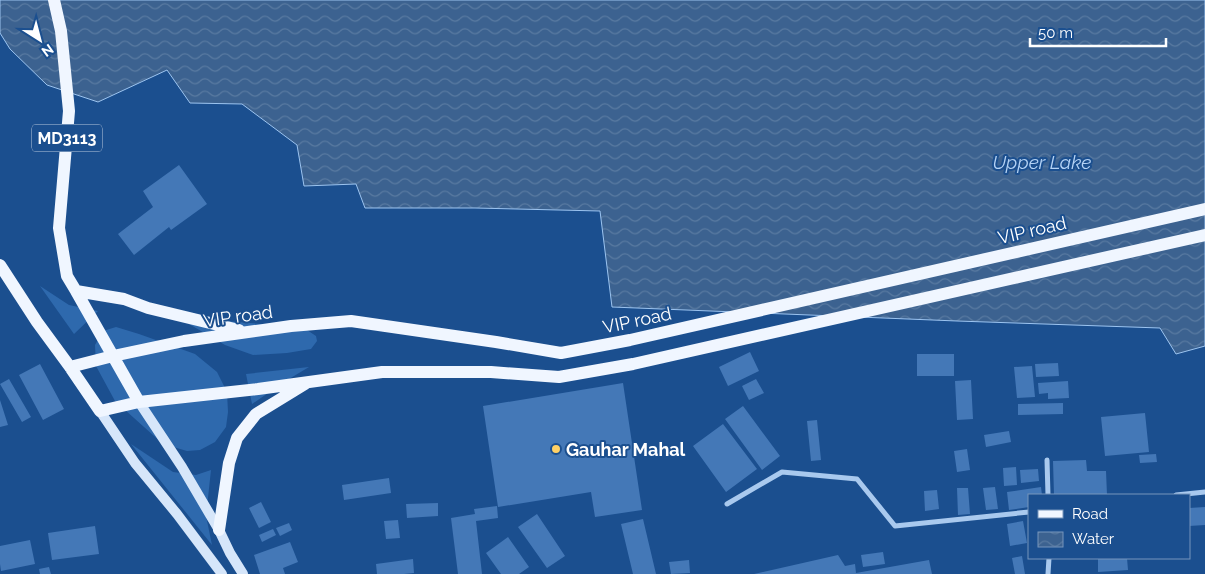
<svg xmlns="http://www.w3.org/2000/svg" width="1205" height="574" viewBox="0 0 1205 574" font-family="Raleway,sans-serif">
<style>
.grass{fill:#2e69ad}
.water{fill:url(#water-waves);stroke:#9cc4f0}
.building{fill:#4478b7}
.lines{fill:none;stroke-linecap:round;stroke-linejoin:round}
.minor{stroke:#a9c9ee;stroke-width:5}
.secondary{stroke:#d6e6fa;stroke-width:10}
.primary{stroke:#f0f6ff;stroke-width:12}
.poi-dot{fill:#ffd166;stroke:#1b4f8f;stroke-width:2}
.labels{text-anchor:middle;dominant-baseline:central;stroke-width:4;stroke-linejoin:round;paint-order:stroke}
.shield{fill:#1b4f8f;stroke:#bbcadd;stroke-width:1}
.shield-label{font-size:16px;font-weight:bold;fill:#fff}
.street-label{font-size:18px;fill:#fff;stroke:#1b4f8f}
.poi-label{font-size:18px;font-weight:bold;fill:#fff;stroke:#1b4f8f;text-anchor:start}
.water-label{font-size:19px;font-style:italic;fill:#b5d3f5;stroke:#1b4f8f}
</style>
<defs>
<pattern id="water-waves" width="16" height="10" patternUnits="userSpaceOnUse" patternTransform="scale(1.25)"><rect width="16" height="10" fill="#3c6290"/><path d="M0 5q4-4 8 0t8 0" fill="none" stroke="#597aa1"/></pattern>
</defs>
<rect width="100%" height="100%" fill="#1b4f8f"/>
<path class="grass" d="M40,286L69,305L98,311L74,334Z
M177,317L273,325L307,330L316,336L317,341L311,349L287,353L253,355L225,345Z
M116,327L139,334L195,354L217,372L227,392L228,412L226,427L215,442L200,450L187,451L163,444L115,401L96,366L95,345L103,331Z
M309,367L284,382L252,404L246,374Z
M131,444L173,472L196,475L211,470L206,516L212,545Z"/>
<path class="water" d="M0,0H1205V346L1176,354L1160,328L957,321L612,307L600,211L475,208H365L356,184L304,186L297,145L242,104L190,103L167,70L98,102L47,85L10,49L0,33Z"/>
<path class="building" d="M179,165L207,204L171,230L169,227L134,255L118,234L153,207L143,191Z
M750,352L759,371L728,386L719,367Z
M917,354H954V376H917Z
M1058,363L1059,376L1036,377L1035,364Z
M40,364L64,409L43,420L19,375Z
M1032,366L1035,397L1017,398L1014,367Z
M9,379L31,417L22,422L0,384Z
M756,379L764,393L749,400L742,386Z
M971,380L973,419L957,420L955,381Z
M1068,381L1069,398L1048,399V393L1039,394L1038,383Z
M623,383L642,510L595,517L591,492L498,507L483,406Z
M0,400L8,425L0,427Z
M1063,403V414L1018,415V404Z
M743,406L780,456L762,470L725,419Z
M1145,413L1149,452L1105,456L1101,417Z
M817,420L821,460L811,461L807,421Z
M723,424L757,469L726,492L693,446Z
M1009,431L1011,442L986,447L984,435Z
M967,449L970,470L957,472L954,451Z
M1156,454L1157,462L1140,463L1139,455Z
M1086,460L1087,471H1106L1107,495H1054L1053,461Z
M1016,467L1017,485L1004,486L1003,468Z
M1038,469L1039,481L1021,483L1020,470Z
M389,478L391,493L344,500L342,485Z
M995,487L998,509L986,510L983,488Z
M1041,487L1042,495H1029V507L1009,510L1007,492Z
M957,488H968L970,514L958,515Z
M937,490L939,509L925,511L924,491Z
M261,502L271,522L259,528L249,508Z
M438,503V516L407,518L406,504Z
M497,506L498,518L476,521L482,574H458L451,518L475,514L474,509Z
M1205,507V525L1189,526V508Z
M537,514L565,556L547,568L518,527Z
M643,519L656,574H633L621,524Z
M398,520L400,538L386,539L384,521Z
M1023,521L1027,543L1010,546L1007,524Z
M289,523L292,530L280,536L276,528Z
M95,526L99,554L52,560L48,533Z
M273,529L276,535L262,542L259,535Z
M508,537L529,567L519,574H501L486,553Z
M30,540L35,564L1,571L0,564V546Z
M290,542L298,562L283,568L285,574H260L254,555Z
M883,552L885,564L863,567L861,555Z
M838,555L845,566L855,564L856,573L929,560L932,574H754Z
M1022,556L1025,574H1015L1012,558Z
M1098,558H1127L1128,570L1098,572Z
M413,559L414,573L404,574H377L376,564Z
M689,560L690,573L671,574L669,562Z
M49,567L51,574H40L39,569Z"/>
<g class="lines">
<path class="minor" d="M1047,460L1048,495
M1176,495L1205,492
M727,504L782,472L857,479L895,526L1029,512
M1048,574L1049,558"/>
<path class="secondary" d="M139,402L182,467L219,530L230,553L243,574
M100,411L135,463L177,514L222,574"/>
<path class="primary" d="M54,0L61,31L69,111L59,228L67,276L76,291L139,402
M0,265L37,322L70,367L100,411L139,402L258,389L382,372H491L559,377L633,364L1205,235
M76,291L124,299L148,308L239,330
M70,367L113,356L184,341L291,326L351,321L496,342L561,353L630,340L1205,209
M219,530L229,463L237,438L256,414L305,384"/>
</g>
<circle class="poi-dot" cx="556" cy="449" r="5"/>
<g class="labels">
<rect class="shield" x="32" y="124.5" width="70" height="27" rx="4"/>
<g class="shield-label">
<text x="67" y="138">MD3113</text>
</g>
<g class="street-label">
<text transform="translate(1032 230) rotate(-13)">VIP road</text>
<text transform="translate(238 316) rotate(-8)">VIP road</text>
<text transform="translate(637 320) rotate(-12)">VIP road</text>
</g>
<g class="poi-label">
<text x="566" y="449">Gauhar Mahal</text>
</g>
<g class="water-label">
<text x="1042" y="162">Upper Lake</text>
</g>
</g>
<rect x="1028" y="494" width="162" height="65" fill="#1b4f8f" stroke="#7695bc"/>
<rect x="1038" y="510" width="25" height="8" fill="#f0f6ff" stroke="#7695bc"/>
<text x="1072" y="519" font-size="15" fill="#ffffff">Road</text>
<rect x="1038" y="532" width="25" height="15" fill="url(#water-waves)" stroke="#7695bc"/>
<text x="1072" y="544" font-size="15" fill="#ffffff">Water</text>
<g transform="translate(40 40) rotate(144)" stroke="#1b4f8f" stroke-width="4" paint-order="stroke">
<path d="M0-4L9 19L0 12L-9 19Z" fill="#ffffff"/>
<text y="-8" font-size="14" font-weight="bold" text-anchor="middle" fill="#ffffff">N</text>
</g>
<path d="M1030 38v8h136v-8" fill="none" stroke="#ffffff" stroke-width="2.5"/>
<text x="1038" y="38" font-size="15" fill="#ffffff" stroke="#1b4f8f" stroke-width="4" paint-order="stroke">50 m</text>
</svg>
